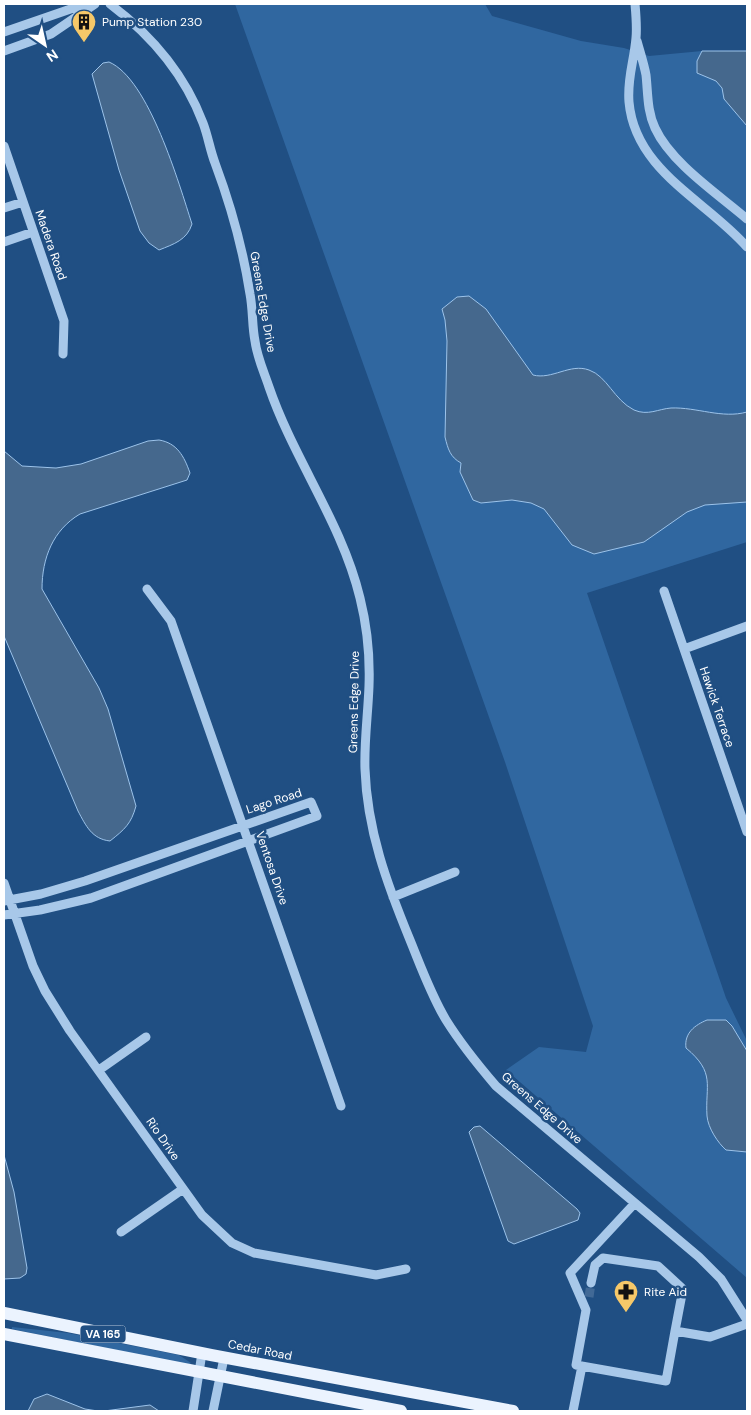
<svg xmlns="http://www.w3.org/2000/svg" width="751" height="1415" viewBox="0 0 751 1415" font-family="'DM Sans',sans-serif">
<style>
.green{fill:#3067a0}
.water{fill:#45688d;stroke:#9cc3ea}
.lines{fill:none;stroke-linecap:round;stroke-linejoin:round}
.minor-tunnel{stroke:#416996;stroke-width:9;stroke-dasharray:9 4.5;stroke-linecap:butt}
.minor{stroke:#a8c8e9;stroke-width:9}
.major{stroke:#ebf3fe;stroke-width:12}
.labels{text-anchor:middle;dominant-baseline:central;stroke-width:5;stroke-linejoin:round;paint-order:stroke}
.shield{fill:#204f83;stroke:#bccada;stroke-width:1}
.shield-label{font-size:11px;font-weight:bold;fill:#fff}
.poi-label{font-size:12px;fill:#fff;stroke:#204f83;text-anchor:start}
.street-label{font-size:12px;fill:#fff;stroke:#204f83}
</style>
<rect width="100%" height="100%" fill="#204f83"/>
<path class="green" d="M235,4H485L492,16L581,41L624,48L649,56L702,51H747V542L587,593L726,998L747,1041V1278L506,1070L539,1047L586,1052L593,1026L505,762Z
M12,1327L68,1333L179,1355L191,1363L189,1365L12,1329Z"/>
<path class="water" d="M702,51H747V126L724,99L722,88L716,81L697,73V61Z
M109,62C149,79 179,184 192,224C187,240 174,244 159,250L149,243L140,231L119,170L92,74L103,63Z
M469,296L486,309L533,375C552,380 570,363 589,370C607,376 614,400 634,410C648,416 658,409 671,408C697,407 722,419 747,412V502L705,505L687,512L644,542L594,554L572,545L544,509L531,503L512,500L481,503L473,500L460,472L461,463C450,457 448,449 445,437L447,341L445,320L442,309L457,297Z
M159,440C177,443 184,456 190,473L187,480L80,514C53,530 42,558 42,589L99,688L108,709L136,806C131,824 125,829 110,841C92,839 86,826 78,811L4,636V451L22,466L56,468L81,464L148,441Z
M707,1020H726L732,1026L747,1051V1152L726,1150C718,1143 708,1128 707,1116C705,1085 716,1073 686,1048C684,1033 695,1025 707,1020Z
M480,1126L577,1209L580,1213L578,1220L514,1244L508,1241L469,1132L474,1127Z
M4,1155L14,1192L27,1268L26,1274L20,1278L4,1279Z
M47,1394L85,1409L98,1411H28L34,1399Z
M150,1405L159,1411H104Z"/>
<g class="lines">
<path class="minor-tunnel" d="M589,1297L591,1283"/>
<path class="minor" d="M110,4C151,35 185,75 203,123C208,136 210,150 215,163C231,206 243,249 250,294C253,310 252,326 255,341C257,357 264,372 269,387C294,460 342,523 360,598C367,626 370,658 369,686C368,714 364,742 365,769C367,830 387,884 410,940C421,967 431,995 446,1020C461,1044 478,1065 496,1086L699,1257L721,1279L747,1320
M635,4C636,15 637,27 636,38C634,62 627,78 629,102C635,171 707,201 747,247
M4,32L85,4
M637,41C640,52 644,64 646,75C648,93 647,111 655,128C671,163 718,194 747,219
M4,51L51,34L95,4
M4,146L64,321L63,354
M4,208L23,202
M4,242L33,232
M147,589L171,621L341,1106
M664,591L747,832
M684,649L747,626
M4,883L33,966L45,991L70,1031L202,1215L232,1243L254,1253L376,1275L406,1269
M393,897L455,872
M4,901L41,894L85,881L311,802L317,816L91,898L40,910L4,915
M99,1070L146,1037
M635,1203L570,1273L586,1310L576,1365L666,1381L675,1331L710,1337L747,1324
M121,1232L183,1189
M591,1283L595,1265L603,1258L658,1266L683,1289L675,1331
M193,1411L202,1353
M213,1411L224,1358
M573,1411L582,1366"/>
<path class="major" d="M4,1313L211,1355L513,1411
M4,1334L401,1411"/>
</g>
<defs>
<symbol id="building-pin" viewBox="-11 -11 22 30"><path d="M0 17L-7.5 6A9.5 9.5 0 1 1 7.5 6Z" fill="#f6c869" stroke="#204f83"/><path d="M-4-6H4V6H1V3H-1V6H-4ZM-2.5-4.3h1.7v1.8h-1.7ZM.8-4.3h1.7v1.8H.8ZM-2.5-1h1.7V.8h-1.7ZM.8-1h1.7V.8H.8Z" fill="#111"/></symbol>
<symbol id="pharmacy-pin" viewBox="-11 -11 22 30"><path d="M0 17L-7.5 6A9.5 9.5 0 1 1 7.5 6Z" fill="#f6c869" stroke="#204f83"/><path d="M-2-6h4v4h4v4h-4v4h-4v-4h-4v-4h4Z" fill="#111"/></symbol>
</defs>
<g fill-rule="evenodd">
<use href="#building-pin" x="70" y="8" width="28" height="38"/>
<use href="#pharmacy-pin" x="612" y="1278" width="28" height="38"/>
</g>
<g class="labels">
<rect class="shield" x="80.5" y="1325.5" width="45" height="17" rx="4"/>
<g class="shield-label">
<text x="103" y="1334">VA 165</text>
</g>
<g class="poi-label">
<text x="102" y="22">Pump Station 230</text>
<text x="644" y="1292">Rite Aid</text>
</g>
<g class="street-label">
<text transform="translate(51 245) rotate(71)">Madera Road</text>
<text transform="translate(263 302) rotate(80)">Greens Edge Drive</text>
<text transform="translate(354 702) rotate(-89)">Greens Edge Drive</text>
<text transform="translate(717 707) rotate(71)">Hawick Terrace</text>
<text transform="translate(274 801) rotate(-18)">Lago Road</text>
<text transform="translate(272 868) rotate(71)">Ventosa Drive</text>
<text transform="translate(542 1108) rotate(41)">Greens Edge Drive</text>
<text transform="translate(163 1139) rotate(55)">Rio Drive</text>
<text transform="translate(260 1350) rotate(11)">Cedar Road</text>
</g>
</g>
<rect width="751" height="1415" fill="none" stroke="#ffffff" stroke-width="10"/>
<g transform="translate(45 45) rotate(146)" stroke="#204f83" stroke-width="4" paint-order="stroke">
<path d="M0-4L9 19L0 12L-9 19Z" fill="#ffffff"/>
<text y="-8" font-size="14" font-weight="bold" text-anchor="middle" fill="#ffffff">N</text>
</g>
</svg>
